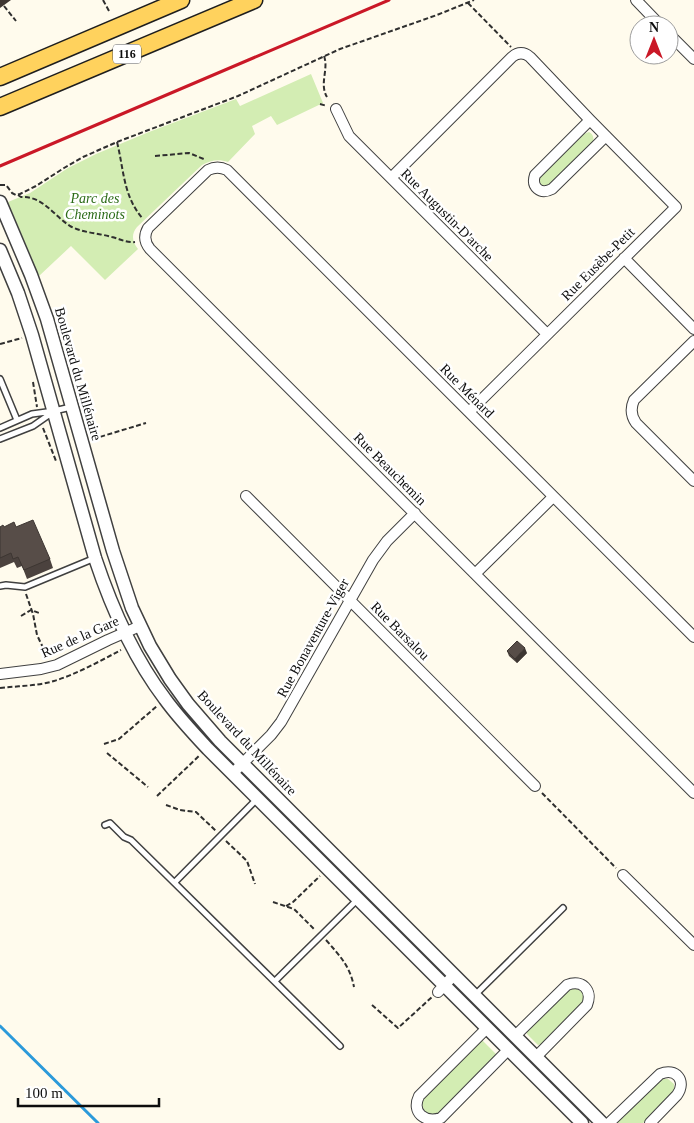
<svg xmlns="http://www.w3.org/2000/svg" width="694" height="1123" viewBox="0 0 694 1123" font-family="Georgia,serif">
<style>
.green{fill:#d3edb3}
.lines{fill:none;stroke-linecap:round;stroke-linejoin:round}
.stream{stroke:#2c9ada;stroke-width:3}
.service-casing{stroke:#404040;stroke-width:8}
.minor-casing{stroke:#404040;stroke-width:12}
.tertiary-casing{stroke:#404040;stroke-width:15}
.primary-casing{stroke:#1e1e1e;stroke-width:19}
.path{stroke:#2f2f2f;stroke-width:2;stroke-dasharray:5 2.5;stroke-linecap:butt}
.service{stroke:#fff;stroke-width:5}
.minor{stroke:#fff;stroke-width:10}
.tertiary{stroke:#fff;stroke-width:12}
.primary{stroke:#ffd25d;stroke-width:16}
.rail{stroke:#ca1827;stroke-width:3}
.wall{fill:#4b423e}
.shaded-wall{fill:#3d3632}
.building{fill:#574d48;stroke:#3d3632}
.labels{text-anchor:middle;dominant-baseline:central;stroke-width:5;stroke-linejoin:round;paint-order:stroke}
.shield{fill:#fff;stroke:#565656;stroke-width:1}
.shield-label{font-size:12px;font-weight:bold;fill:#0d0d0d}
.park-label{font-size:14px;font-style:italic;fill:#2b6b17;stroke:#fff}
.street-label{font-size:14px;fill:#0d0d0d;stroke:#fff}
</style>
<rect width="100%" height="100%" fill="#fffbed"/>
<path class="green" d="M311,74L323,103L277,125L271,116L252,126L255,134L228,162C219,159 211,160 202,165L137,227C131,234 132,242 138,249L105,280L71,246L39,276L8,202L30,193L68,168L96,154L149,132L236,99L240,106Z
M589,132C593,134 595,139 592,143L549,185L546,186L541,185L539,179L541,176L584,134Z
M573,988L577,989L582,992L584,999L583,1003L543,1043L538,1045L527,1034V1032L568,991Z
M482,1040L496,1054L494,1057L441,1111L434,1115C424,1114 422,1108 422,1099Z
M662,1079H668L674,1084V1091L672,1095L643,1123H617Z"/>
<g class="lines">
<path class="stream" d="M0,1026L98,1123"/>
<defs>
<path id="service" d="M0,379L17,420
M0,428L32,414L54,411L71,407
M0,439L33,426L53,412
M0,586L6,585L25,587L95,558
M105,825L110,823L124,837L131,840L340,1046
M175,882L257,799
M275,981L358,899
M475,995L563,908"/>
<path id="minor" d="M636,0L660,25
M669,34L694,59
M336,109L349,136L547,334
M590,120L535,175C531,187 540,195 552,189L606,136
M391,178L512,57C518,52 524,52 530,57L590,120L676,207L469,412
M624,258L694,329
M694,341L634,400C630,409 631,416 636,423L694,481
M246,496L535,786
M475,574L553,497
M694,637L227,170C221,167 214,167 208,170L148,228C144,235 144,242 150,249L694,793
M0,674L41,669L57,665L108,640L140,626
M233,773L271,735L281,722L373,560L387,541L415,513
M623,875L694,945
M438,992L454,975
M487,1028L419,1096C411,1113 425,1123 441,1118L509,1049
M515,1036L567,985C582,979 593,990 587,1005L536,1057
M609,1123L660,1074C676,1067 687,1081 677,1095L650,1123"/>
<path id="tertiary" d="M0,202L31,275L47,319L113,551L132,608L150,646L170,679L188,704L220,741L602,1123
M0,250L18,293L32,335L95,558C112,609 133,657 165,699C178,717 193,733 208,749L582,1123"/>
<path id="primary" d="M0,77L181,0
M0,107L254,0"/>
</defs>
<use href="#service" class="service-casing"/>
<use href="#minor" class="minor-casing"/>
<use href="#tertiary" class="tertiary-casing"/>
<use href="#primary" class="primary-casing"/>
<path class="path" d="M103,0L109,11
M468,3L511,47
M4,6L16,21
M324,56C329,69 319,84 327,97
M320,104L327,106
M117,142C124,170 123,196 143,219
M155,156L189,153L206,160
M0,185H6L12,193L16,195L20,194L36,186L64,168L83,157L117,142L238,96L340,49L437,15L474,0
M18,195L21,197C43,196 53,215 70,226C83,233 98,233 112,237C120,239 127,243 135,242
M0,344L22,338
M33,382L37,407
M43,428L56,461
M93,439L146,423
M26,594L33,614L37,635L48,658
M21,616L31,610L39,613
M0,688C18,686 37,686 54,681C77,674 100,661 121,650
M104,744L119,739L157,706
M107,753L148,787
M542,793L616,868
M157,796L200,755
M166,805L180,810L196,812L216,831
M226,841L247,861L255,884
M273,902L294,909L315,930
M286,906L293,902L320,876
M326,940C340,956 350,966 354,987
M372,1005L398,1028L432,997"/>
<use href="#service" class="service"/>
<use href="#minor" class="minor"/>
<use href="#tertiary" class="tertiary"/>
<use href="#primary" class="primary"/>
<path class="rail" d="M0,166L389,0"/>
</g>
<path class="wall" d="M0,527H16L50,559L53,568L27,579L22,566L17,568L14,562L0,568Z
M507,651L527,653L517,663L509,656Z"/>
<path class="shaded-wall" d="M0,0H11L0,8Z
M525,648L527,653L517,663L515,659Z"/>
<path class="building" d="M33,520L50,559L24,570L18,557L13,559L11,553L0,558V527L3,525L4,527L14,522L16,527Z
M517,641L525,648L515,659L507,651Z"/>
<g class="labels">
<rect class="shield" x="113" y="44.5" width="28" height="19" rx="4"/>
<g class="shield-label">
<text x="127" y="54">116</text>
</g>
<g class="park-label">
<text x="95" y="198">Parc des<tspan x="95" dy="16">Cheminots</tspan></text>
</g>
<g class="street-label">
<text transform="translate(447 215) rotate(45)">Rue Augustin-D'arche</text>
<text transform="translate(598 264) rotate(-45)">Rue Eusèbe-Petit</text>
<text transform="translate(78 374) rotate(74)">Boulevard du Millénaire</text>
<text transform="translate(467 391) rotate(45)">Rue Ménard</text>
<text transform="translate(390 469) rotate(45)">Rue Beauchemin</text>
<text transform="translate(400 631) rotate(45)">Rue Barsalou</text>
<text transform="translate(80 637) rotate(-24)">Rue de la Gare</text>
<text transform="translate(313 638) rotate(-61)">Rue Bonaventure-Viger</text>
<text transform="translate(247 743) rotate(47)">Boulevard du Millénaire</text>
</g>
</g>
<g transform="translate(654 40)"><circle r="24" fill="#ffffff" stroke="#9e9e9e"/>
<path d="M0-4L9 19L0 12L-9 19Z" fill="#ca1827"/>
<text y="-8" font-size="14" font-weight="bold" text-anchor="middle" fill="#0d0d0d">N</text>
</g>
<path d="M18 1098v8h141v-8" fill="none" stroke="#0d0d0d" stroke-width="2.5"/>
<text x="25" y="1098" font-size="15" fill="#0d0d0d" stroke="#ffffff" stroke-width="4" paint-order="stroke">100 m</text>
</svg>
